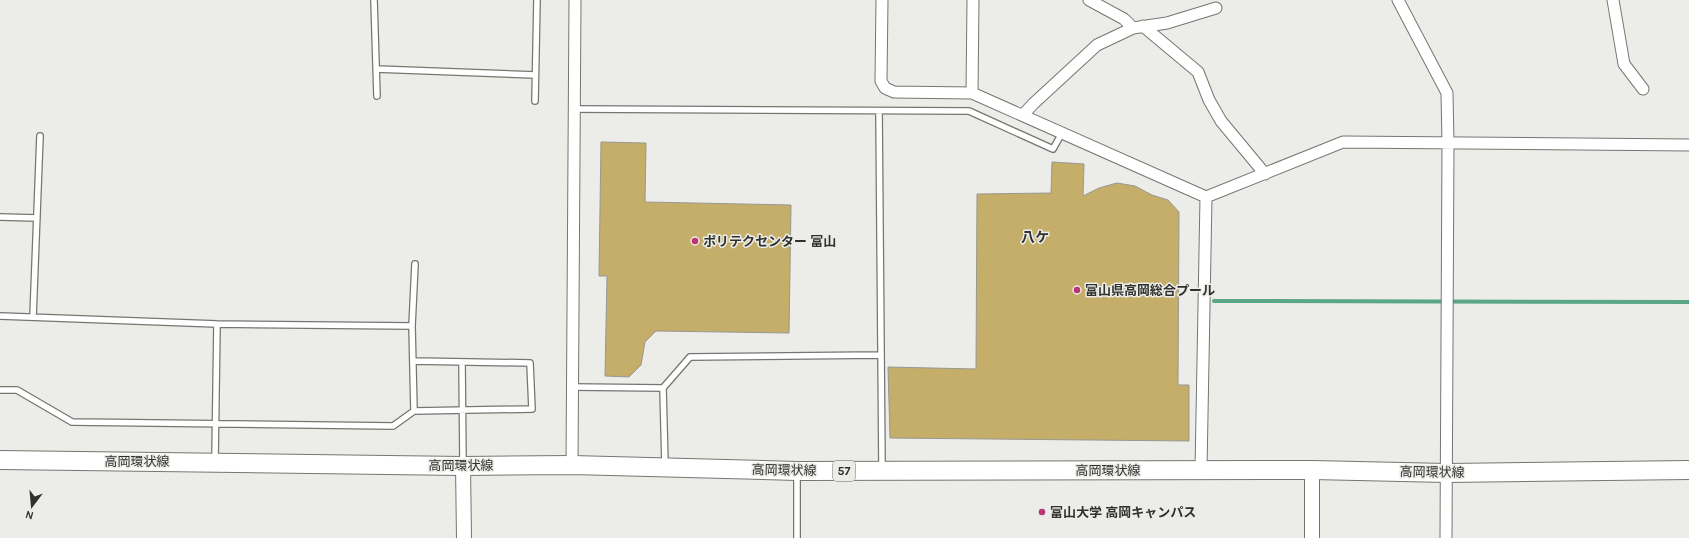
<svg xmlns="http://www.w3.org/2000/svg" width="1689" height="538" viewBox="0 0 1689 538" font-family="Karla,'Noto Sans JP',sans-serif">
<style>
.lines{fill:none;stroke-linecap:round;stroke-linejoin:round}
.stream{stroke:#59a786;stroke-width:4}
.building{fill:#c4ae69;stroke:#989792}
.service-casing{stroke:#757671;stroke-width:8}
.minor-casing{stroke:#757671;stroke-width:13}
.tertiary-casing{stroke:#757671;stroke-width:16}
.primary-casing{stroke:#757671;stroke-width:20}
.service{stroke:#fff;stroke-width:5.5}
.minor{stroke:#fff;stroke-width:11}
.tertiary{stroke:#fff;stroke-width:14}
.primary{stroke:#fff;stroke-width:18}
.poi-dot{fill:#bc3576;stroke:#ecede8;stroke-width:1.5}
.labels{text-anchor:middle;dominant-baseline:central;stroke-width:3;stroke-linejoin:round;paint-order:stroke}
.shield{fill:#ecede8;stroke:#686966;stroke-width:1}
.shield-label{font-size:12px;font-weight:bold;fill:#30312f}
.poi-label{font-size:13px;font-weight:bold;fill:#30312f;stroke:#ecede8;text-anchor:start}
.street-label{font-size:13px;fill:#30312f;stroke:#ecede8}
.neighbourhood-label{font-size:14px;font-weight:bold;fill:#30312f;stroke:#ecede8}
</style>
<rect width="100%" height="100%" fill="#ecede8"/>
<g class="lines">
<path class="stream" d="M1214,301L1689,302"/>
</g>
<path class="building" d="M601,142L646,143L645,202L791,205L789,333L656,331L645,342L641,365L629,377L605,376L607,276H599Z
M1052,162L1084,164L1083,196L1099,188L1117,183L1135,186L1152,195L1168,200L1179,212L1178,385H1189V441L890,438L888,367L976,369L977,194L1051,193Z"/>
<g class="lines">
<defs>
<path id="service" d="M374,0L377,96
M376,69L535,75
M535,101L537,0
M574,109L969,111L1053,149L1062,133
M879,111L882,468
M0,217L37,218
M0,316L217,324L412,326
M33,317L40,136
M462,362L463,464
M572,387L663,388L690,357L881,355
M663,388L665,465
M0,390H17L72,422L393,426L414,411L532,409L530,363L413,361
M414,411L412,326L415,264
M215,460L217,324
M797,538V472"/>
<path id="minor" d="M882,0L881,81L885,88L894,92L972,93L1206,197L1343,142L1689,145
M1089,0L1124,19L1133,28
M1398,0L1447,93L1448,144L1446,538
M1613,0L1624,64L1643,89
M1143,26L1198,72L1209,100L1221,121L1265,174
M972,93L973,0
M1023,115L1033,104L1097,45L1133,28L1167,23L1216,8
M572,465L575,0
M1201,470L1206,197"/>
<path id="tertiary" d="M463,466L464,538
M1312,470V538"/>
<path id="primary" d="M0,460L463,466L572,465L797,471L1312,470L1447,473L1689,470"/>
</defs>
<use href="#service" class="service-casing"/>
<use href="#minor" class="minor-casing"/>
<use href="#tertiary" class="tertiary-casing"/>
<use href="#primary" class="primary-casing"/>
<use href="#service" class="service"/>
<use href="#minor" class="minor"/>
<use href="#tertiary" class="tertiary"/>
<use href="#primary" class="primary"/>
</g>
<g class="poi-dot">
<circle cx="695" cy="241" r="4"/>
<circle cx="1077" cy="290" r="4"/>
<circle cx="1042" cy="512" r="4"/>
</g>
<g class="labels">
<rect class="shield" x="833" y="461" width="22" height="20" rx="3"/>
<g class="shield-label">
<text x="844" y="471">57</text>
</g>
<g class="poi-label">
<text x="703" y="241">ポリテクセンター 富山</text>
<text x="1085" y="290">富山県高岡総合プール</text>
<text x="1050" y="512">富山大学 高岡キャンパス</text>
</g>
<g class="street-label">
<text x="137" y="461">高岡環状線</text>
<text x="461" y="465">高岡環状線</text>
<text transform="translate(784 470) rotate(1)">高岡環状線</text>
<text x="1108" y="470">高岡環状線</text>
<text transform="translate(1432 472) rotate(1)">高岡環状線</text>
</g>
<g class="neighbourhood-label">
<text x="1035" y="237">八ケ</text>
</g>
</g>
<g transform="translate(32 506) rotate(196)" stroke="#ecede8" stroke-width="3" paint-order="stroke">
<path d="M0-3L7 15L0 10L-7 15Z" fill="#30312f"/>
<text y="-6" font-size="11" font-weight="bold" text-anchor="middle" fill="#30312f">N</text>
</g>
</svg>
